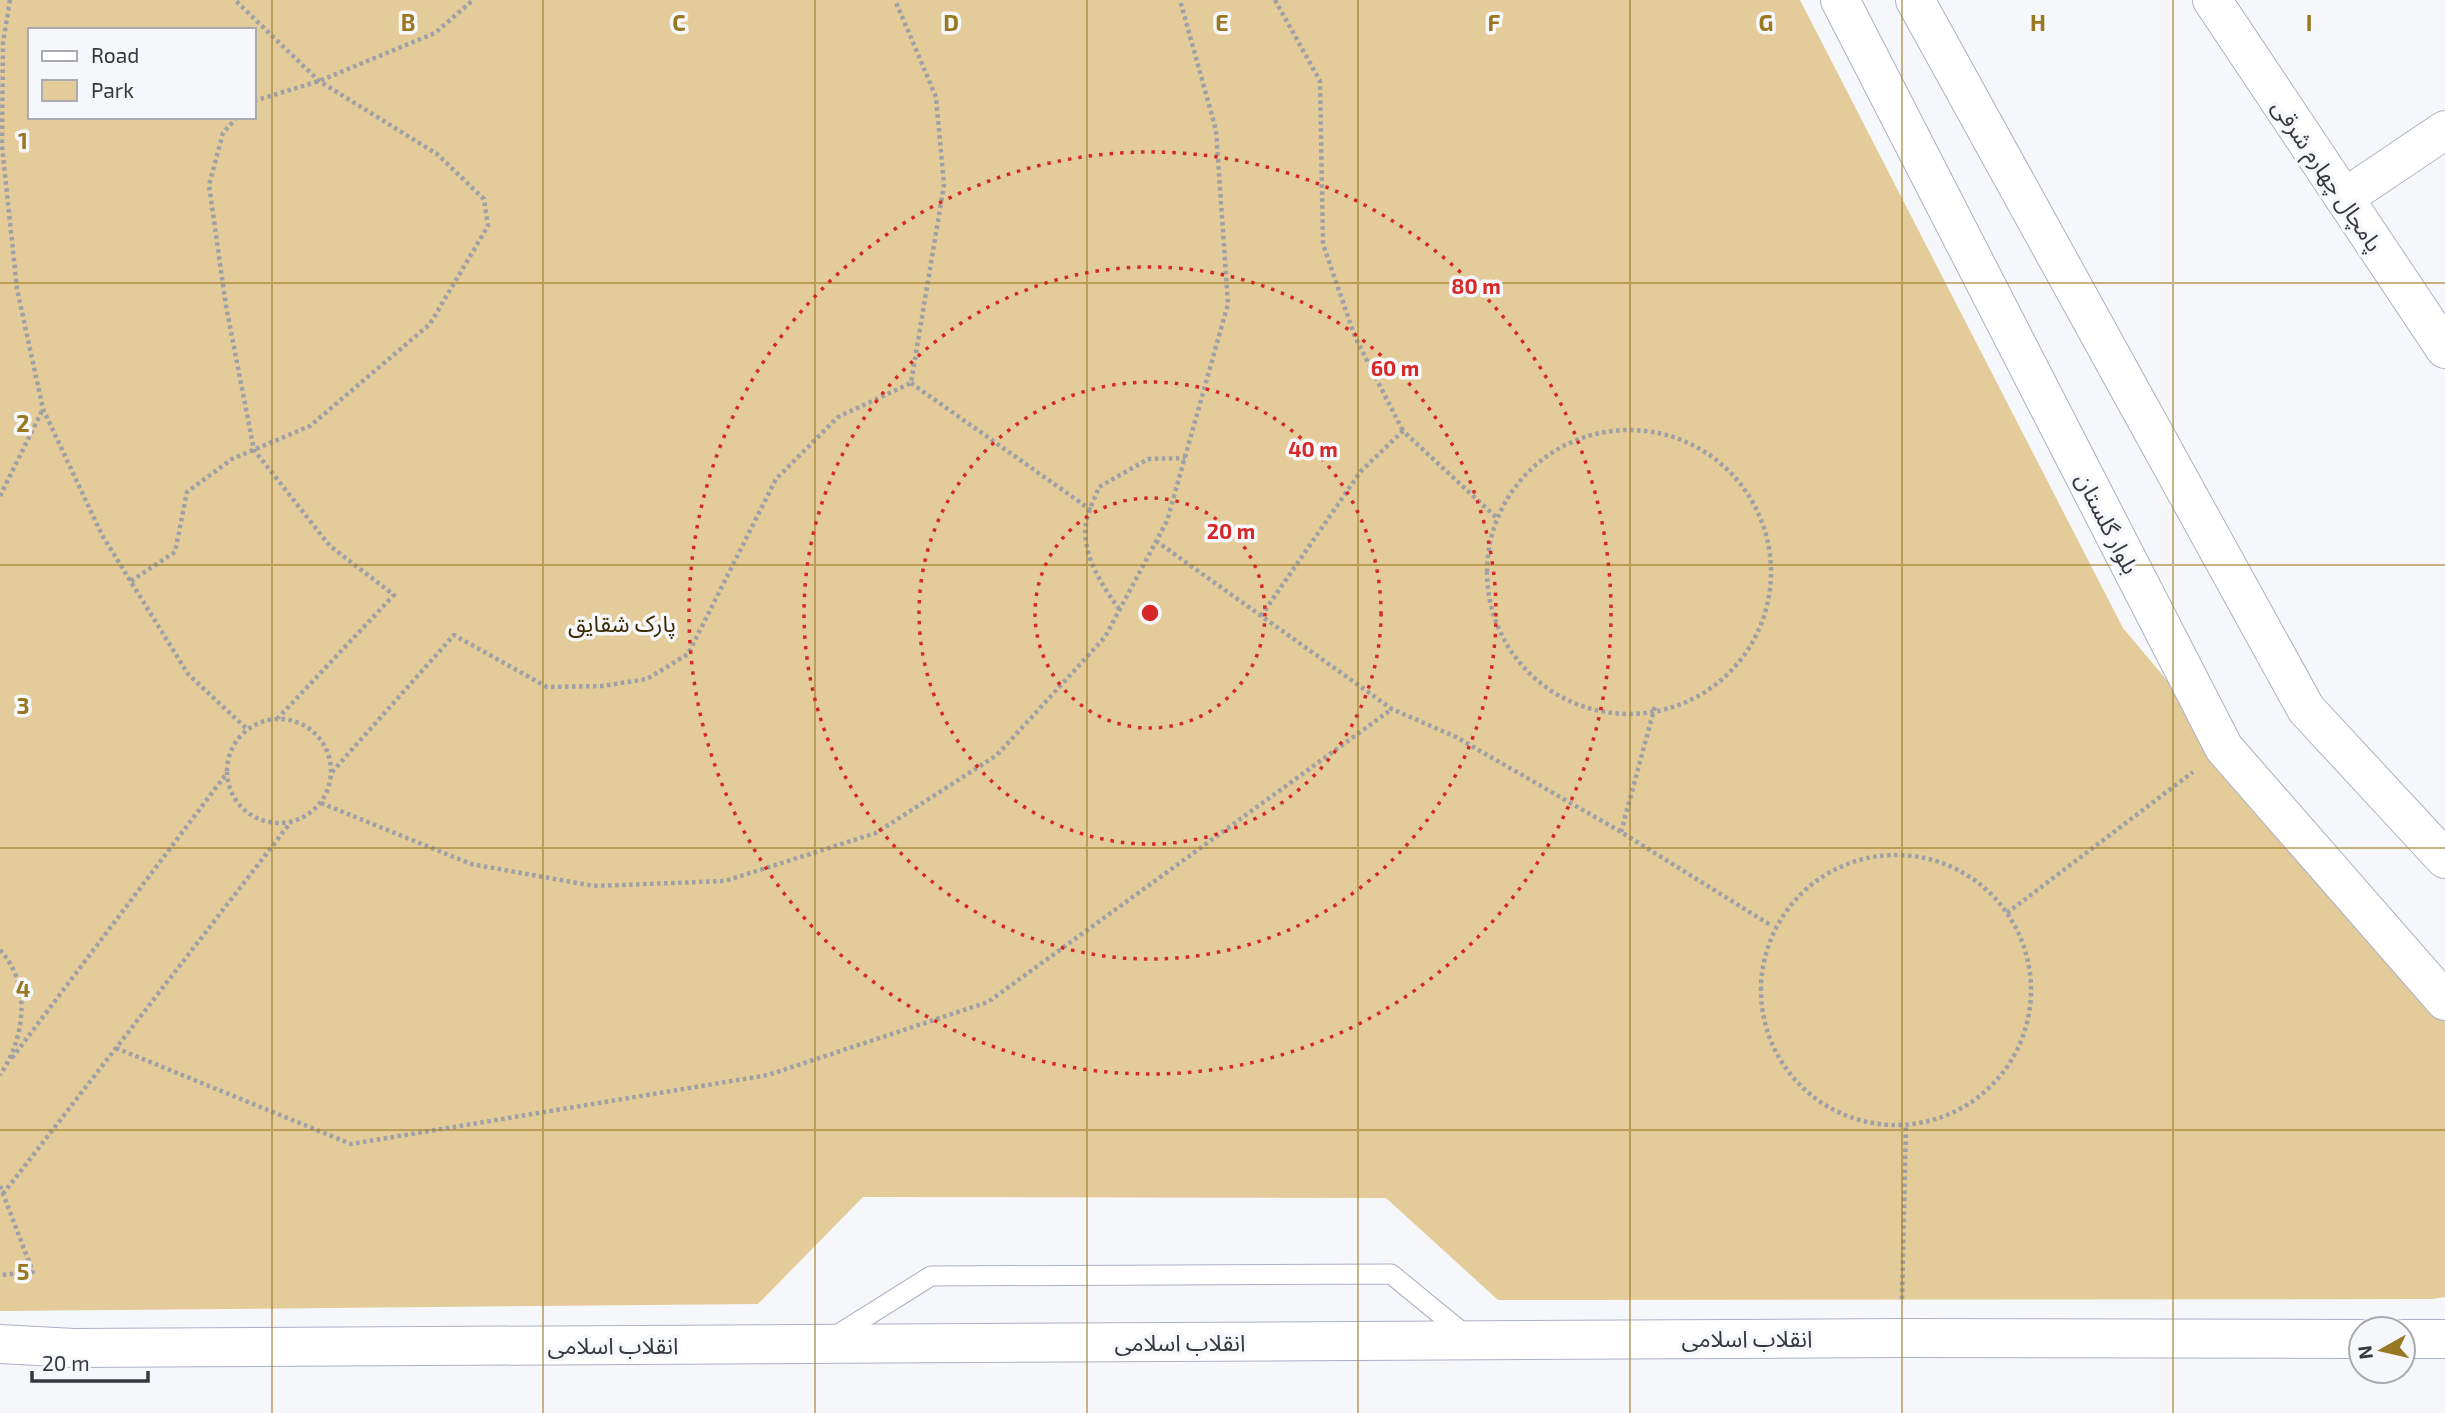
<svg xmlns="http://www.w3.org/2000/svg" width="2445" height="1413" viewBox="0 0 2445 1413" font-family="'Exo 2','Noto Sans Arabic',sans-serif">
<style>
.green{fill:#e3cc9a;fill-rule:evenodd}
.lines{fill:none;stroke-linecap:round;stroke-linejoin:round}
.lane-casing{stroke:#abb1c6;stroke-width:21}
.street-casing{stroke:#abb1c6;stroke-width:40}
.secondary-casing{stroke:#abb1c6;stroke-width:40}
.path{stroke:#9ea0a6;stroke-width:4.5;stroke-dasharray:3.5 3.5;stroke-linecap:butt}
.lane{stroke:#fff;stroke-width:19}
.street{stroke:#fff;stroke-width:38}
.secondary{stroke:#fff;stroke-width:38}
.grid{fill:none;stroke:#997822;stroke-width:2;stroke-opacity:0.55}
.ring{fill:none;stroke:#d62828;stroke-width:3.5;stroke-dasharray:3.5 7}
.labels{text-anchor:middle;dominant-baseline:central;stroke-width:7;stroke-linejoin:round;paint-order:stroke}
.street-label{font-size:23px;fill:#353840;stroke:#f6f7fb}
.park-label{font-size:23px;fill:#3b2b00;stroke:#f6f7fb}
.grid-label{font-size:23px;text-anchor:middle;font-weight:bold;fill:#997822;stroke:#f6f7fb;stroke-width:7;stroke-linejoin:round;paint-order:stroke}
.centre{fill:#d62828;stroke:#f6f7fb;stroke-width:3.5}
.ring-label{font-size:21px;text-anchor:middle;font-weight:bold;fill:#d62828;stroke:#f6f7fb;stroke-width:7;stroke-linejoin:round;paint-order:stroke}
</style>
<rect width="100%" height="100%" fill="#f6f7fb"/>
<path class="green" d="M0,0H1800L2123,628L2224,748L2445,1021V1297L2432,1299L1498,1300L1386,1198L863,1197L758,1304L0,1311ZM30,30H254V117H30Z"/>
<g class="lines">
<defs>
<path id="lane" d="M832,1338L931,1276L1391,1274L1468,1337"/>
<path id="street" d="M2212,0L2445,349
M2344,198L2445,130"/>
<path id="secondary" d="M1840,0L2224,748L2445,1001
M1915,0L2306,709L2445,859
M2403,1339H2445
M0,1344L74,1348L1902,1338L2361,1339"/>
</defs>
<use href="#lane" class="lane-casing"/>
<use href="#street" class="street-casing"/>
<use href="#secondary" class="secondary-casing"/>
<path class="path" d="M10,0L3,43L2,146L17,289L43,409L102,535L188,674L247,729
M1275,0L1320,81L1323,244L1355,337L1403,431
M254,101L319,81L435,33L473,0
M237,117L223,133L209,185L226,306L254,450L330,546L394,595L278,718
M911,383L1091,510
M1487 572a142 142 0 1 1 284 0a142 142 0 1 1-284 0Z
M0,496L43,409
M1156,541L1392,709L1456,737L1621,832L1772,926
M131,581L175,552L187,492L232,459L310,426L430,324L488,226L484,199L437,154L319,81L235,0
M1119,609C1102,585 1082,556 1086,524C1087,512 1095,499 1099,487L1148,459L1185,458
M1261,616L1361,471L1403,431L1498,519
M227 771a52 52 0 1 1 104 0a52 52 0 1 1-104 0Z
M332,772L454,635L547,687L602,686L647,679L688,654L776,479L838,417L911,383L944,185L936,97L895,0
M321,803L471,864L594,886L725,881L876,833L997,755L1105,637L1167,521L1228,304L1216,130L1180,0
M1621,832L1655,706
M1761 990a135 135 0 1 1 270 0a135 135 0 1 1-270 0Z
M2007,913L2193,772
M0,950C32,984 25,1039 0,1075
M116,1048L351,1144L768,1075L988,1002L1392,709
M12,1058L227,773
M0,1186L33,1272L0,1275
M3,1194L291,822
M1902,1299L1906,1125"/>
<use href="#lane" class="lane"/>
<use href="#street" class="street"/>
<use href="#secondary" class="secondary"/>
</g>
<path class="grid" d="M272,0V1413M543,0V1413M815,0V1413M1087,0V1413M1358,0V1413M1630,0V1413M1902,0V1413M2173,0V1413M0,283H2445M0,565H2445M0,848H2445M0,1130H2445"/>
<g class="ring">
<circle cx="1150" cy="613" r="115"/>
<circle cx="1150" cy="613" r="231"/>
<circle cx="1150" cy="613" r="346"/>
<circle cx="1150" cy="613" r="461"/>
</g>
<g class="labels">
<g class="street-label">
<text transform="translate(2328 175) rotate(56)">پامچال چهارم شرقی</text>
<text transform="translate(2108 523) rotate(63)">بلوار گلستان</text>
<text x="1747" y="1338">انقلاب اسلامی</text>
<text x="1180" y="1342">انقلاب اسلامی</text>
<text x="613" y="1345">انقلاب اسلامی</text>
</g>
<g class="park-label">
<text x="622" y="623">پارک شقایق</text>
</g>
</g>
<g class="grid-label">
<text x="408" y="31">B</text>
<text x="679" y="31">C</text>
<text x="951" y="31">D</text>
<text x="1222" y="31">E</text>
<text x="1494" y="31">F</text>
<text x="1766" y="31">G</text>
<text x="2038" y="31">H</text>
<text x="2309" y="31">I</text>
<text x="23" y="149">1</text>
<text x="23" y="432">2</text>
<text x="23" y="714">3</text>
<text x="23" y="997">4</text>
<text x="23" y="1280">5</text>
</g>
<circle cx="1150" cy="613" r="10" class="centre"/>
<g class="ring-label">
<text x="1476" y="294">80 m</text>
<text x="1395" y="376">60 m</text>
<text x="1313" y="457">40 m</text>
<text x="1231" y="539">20 m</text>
</g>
<rect x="28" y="28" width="228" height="91" fill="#f6f7fb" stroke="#a9abb0" stroke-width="2"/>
<rect x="42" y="51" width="35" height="10" fill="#ffffff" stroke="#a9abb0" stroke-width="2"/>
<text x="91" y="63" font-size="21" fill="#353840">Road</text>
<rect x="42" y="80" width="35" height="21" fill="#e3cc9a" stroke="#a9abb0" stroke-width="2"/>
<text x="91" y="98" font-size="21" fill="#353840">Park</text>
<g transform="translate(2382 1350) rotate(262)"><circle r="33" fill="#f6f7fb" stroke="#a9abb0" stroke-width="2"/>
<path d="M0-5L12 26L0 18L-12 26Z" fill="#997822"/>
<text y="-10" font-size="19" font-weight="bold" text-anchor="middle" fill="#353840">N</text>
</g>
<path d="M32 1371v10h116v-10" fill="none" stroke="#353840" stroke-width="3.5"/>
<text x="42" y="1371" font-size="21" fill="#353840" stroke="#f6f7fb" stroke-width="5" paint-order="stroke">20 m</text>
</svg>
